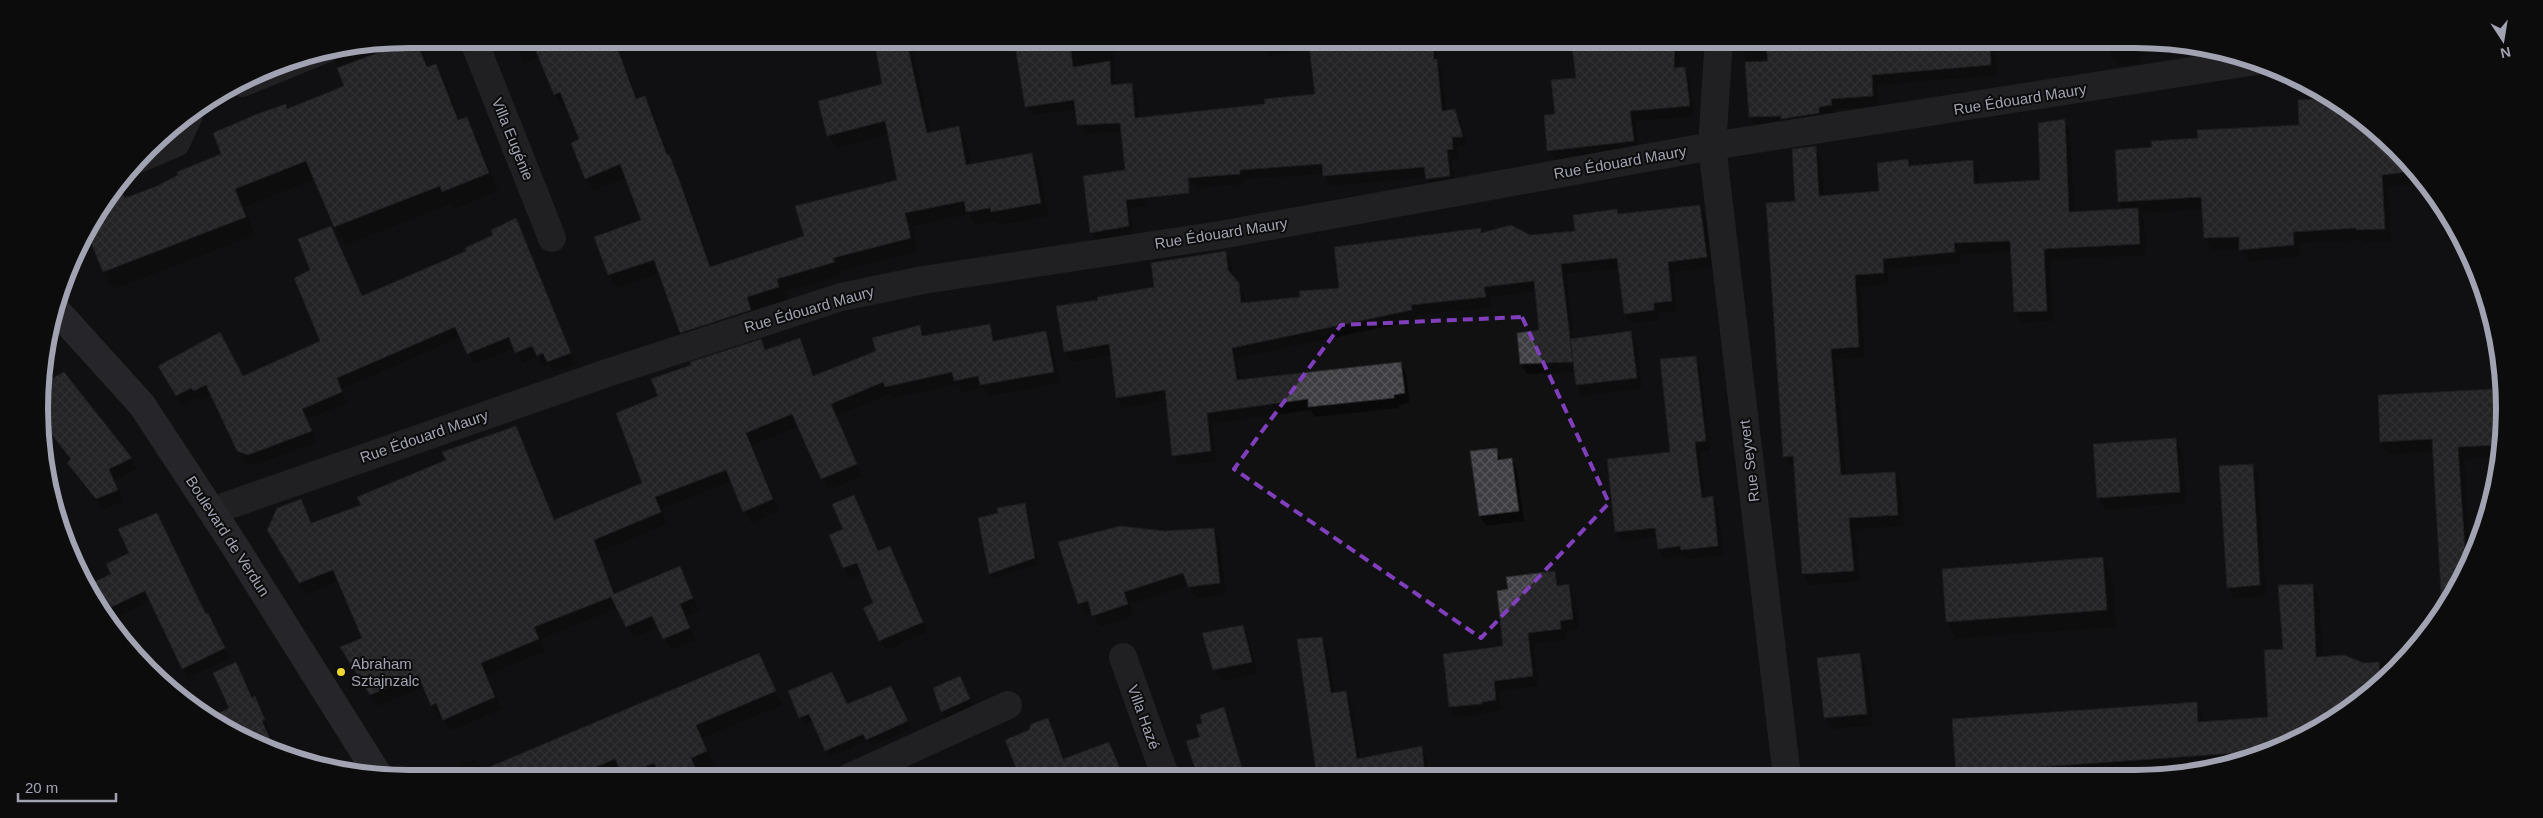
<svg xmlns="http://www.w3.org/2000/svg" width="2543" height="818" viewBox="0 0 2543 818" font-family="Arial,sans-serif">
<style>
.shadow{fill:#0007}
.building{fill:url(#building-cross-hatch);stroke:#2b2b2e}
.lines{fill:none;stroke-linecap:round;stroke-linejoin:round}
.street{stroke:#343439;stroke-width:28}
.secondary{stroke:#404047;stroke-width:28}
.marked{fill:none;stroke:#813ebd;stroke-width:4;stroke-dasharray:10 6;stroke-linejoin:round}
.poi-dot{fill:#ecd72f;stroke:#0c0c0d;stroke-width:2}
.labels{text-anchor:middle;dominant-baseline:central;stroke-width:4;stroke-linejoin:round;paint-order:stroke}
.street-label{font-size:15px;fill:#a2a3b2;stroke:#0c0c0d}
.poi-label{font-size:15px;fill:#a2a3b2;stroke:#0c0c0d;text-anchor:start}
.rim{fill:none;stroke:#a2a3b2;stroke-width:6}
</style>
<defs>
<pattern id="building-cross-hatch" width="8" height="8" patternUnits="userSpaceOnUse" patternTransform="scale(1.25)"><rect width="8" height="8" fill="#3d3d42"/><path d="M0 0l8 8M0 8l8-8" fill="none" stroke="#56565b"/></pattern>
</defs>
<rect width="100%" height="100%" fill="#111112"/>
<path class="shadow" d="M418,39L429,68L436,65L446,83L460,121L466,119L477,137L498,191L454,209L451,204L345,245L335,227L315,179L244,207L255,235L114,289L104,271L157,187L223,155L288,110L345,87L335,61L341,53L335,52L337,46Z
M512,39H615L638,100L645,97L652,110L669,157L688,200L712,268L805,237L899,181L889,134L836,148L828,135L884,85L877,39H910L931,133L959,128L966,141L971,165L1032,154L1039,167L1048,216L999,225L997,221L975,224L969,214L912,226L918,251L840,271L841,275L784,292L786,300L753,310L758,323L689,345L682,332L660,273L617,288L609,275L596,237L642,221L627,177L593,191L586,178L581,140L566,106L562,107L555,94L540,57L524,64Z
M1016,39H1045L1047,48L1108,39L1113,48L1115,86L1131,84L1136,93L1140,131L1084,133L1078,124L1077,109L1032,115L1026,106Z
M1260,39H1295L1296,53L1267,56L1260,45Z
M1310,39H1436L1438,63L1442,70L1446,111L1454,110L1460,120L1467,146L1457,147L1458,159L1452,160L1455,186L1433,189L1427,177L1330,186L1324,174L1245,179V184L1195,188L1189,178L1183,114L1266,106L1316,96Z
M1572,39H1680L1679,69H1684L1690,78L1694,116L1635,121L1639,150L1554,160L1548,150L1556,115L1577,79Z
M1744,39H1995L1997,75L1877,85L1878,106L1836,109L1837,116L1756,127L1750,117Z
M2109,39H2134L2179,43L2146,46L2147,55L2139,56L2140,64L2117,65L2110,54Z
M2336,99L2396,147L2424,182L2388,187L2391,241L2364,242L2363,240L2299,243L2300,257L2248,261L2241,249L2212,250L2205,238L2203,209L2140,213L2144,220L2146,255L2050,260L2053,321L2022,323L2016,312L2012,252L1960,254V263L1888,269L1889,284L1860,286L1865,357L1836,359L1846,476L1895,473L1901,484L1904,526L1855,529L1860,581L1809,585L1803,574L1795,467H1791L1785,456L1796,202L1815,147L1821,158L1824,197L1880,192L1908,160L1912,167L1972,162L1978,173L1979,185L2042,181L2064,120L2070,131L2074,213L2124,210L2119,202L2153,148L2199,139L2301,126L2299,101Z
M1145,177L1148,206L1130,208L1133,234L1096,240L1091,232Z
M1700,206L1706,216L1712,267L1673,272L1677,311L1659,313V320L1631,323L1625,313L1620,268L1566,274L1574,340L1631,333L1637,343L1642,388L1583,396L1577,385L1575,372L1527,374L1521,364L1518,334L1541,331L1536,291L1489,297L1491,307L1416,315L1417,320L1237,358L1241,381L1401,363L1406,373L1410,403L1399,405V408L1315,417L1311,410L1212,423L1216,461L1179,465L1174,455L1167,400L1123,408L1117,398L1112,355L1071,362L1065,352L1099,301L1155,288L1225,252L1231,262L1233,278L1244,295L1245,304L1301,298L1340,290L1480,229L1483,234L1529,236L1576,232L1617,211L1619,215Z
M515,220L576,364L554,372L549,363L544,366L538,356L523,363L515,348L474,364L461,337L341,389L347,403L307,419L317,442L255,465L244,462L212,395L201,401L198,397L183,405L166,377H243L322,342L312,271L330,227L362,297L468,251L495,236Z
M2479,275L2494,325L2487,326L2480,314Z
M989,326L997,342L1046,333L1052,344L1060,383L988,396L983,388L962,393L957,384L893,398L890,394L836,416L862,476L829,490L799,426L752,445L779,511L751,523L732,481L661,509L667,524L599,552L616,595L680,568L699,610L686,616L696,640L671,650L659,627L633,638L618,608L540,639L545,651L487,675L501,709L451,731L441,715L438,717L424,687L377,706L348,659L364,639L339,581L307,594L275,542L300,501L312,524L362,505L515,427L555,521L643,483L659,397L760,341L766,351L799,340L814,376L878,351L920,327L925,336Z
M1695,357L1700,367L1710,450L1700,452L1705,499L1713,498L1718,507L1723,555L1687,559L1685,555L1664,558L1659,548L1657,537L1622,541L1616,532L1608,460L1671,453Z
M2495,391L2502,403L2503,424L2500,457L2464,459L2470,552L2455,594L2433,451L2388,454L2381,442Z
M51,432L131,458L137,469L114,480L123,501L104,509L74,474L68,463L71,461Z
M2176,440L2182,451L2186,503L2105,510L2098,498L2094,445Z
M1496,450L1502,461L1511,459L1517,470L1524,521L1486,526L1480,516Z
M2252,465L2258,476L2266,596L2234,598L2228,587Z
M853,496L879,552L890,548L895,557L927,632L886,650L864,608L875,604L862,573L849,578L830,536L844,529Z
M1025,504L1028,510L1038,564L993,579L990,573L1000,514Z
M1213,529L1220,541L1226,594L1195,598L1188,585L1130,604L1133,616L1100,627L1093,613L1086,615L1080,604L1060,543Z
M2103,559L2112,575L2116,627L1956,638L1947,622Z
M1555,572L1561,587L1569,585L1575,596L1579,629L1566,632V640L1533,643L1538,686L1499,691L1501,710L1487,712L1488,714L1456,717L1450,707L1505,647L1509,590Z
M112,574L208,614L229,658L188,678L151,600L110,620L104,610Z
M2312,585L2319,597L2322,658L2364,664L2399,662L2378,687L2297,741L2213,767L2082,776H1959L1957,773L1954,721L2196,703L2203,715L2204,723L2269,718L2284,650Z
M1242,626L1249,638L1257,674L1221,681L1214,670L1203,634Z
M1321,638L1328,650L1335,694L1345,693L1352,704L1360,756L1320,762Z
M758,654L782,705L702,738L714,765L698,772L700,779H663L662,776L655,779H626L622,772L606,779H457L452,769L476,759L483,771Z
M1859,655L1866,666L1873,725L1832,729L1826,718L1819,659Z
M236,664L262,712L278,754L267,751L208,719L231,709Z
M960,678L975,711L948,722L942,711Z
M835,681L847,706L894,694L911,729L871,746L868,740L830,757L813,721L804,724L800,717Z
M1223,709L1228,717L1246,778H1199L1201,737Z
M1047,719L1068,768L1044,778H1023L1020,774L1030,731Z
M1421,748L1427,758L1428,777H1398L1394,753Z
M1518,772L1521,777H1496V775Z"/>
<path class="building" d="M415,39L427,67L436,64L458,120L467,117L489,173L442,192L440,186L334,227L306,161L235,189L246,217L103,272L86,230L105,200L122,193L125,198L157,186L178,175L177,172L221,154L213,133L257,114L286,104L287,109L344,86L337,68Z
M531,39H614L636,99L645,96L667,155L669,154L681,185L710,267L804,236L795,206L897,180L885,121L827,136L818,101L882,84L874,39H906L927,133L959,126L966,165L1032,153L1041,203L991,212L990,208L966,212L964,201L905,213L911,238L833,258L835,262L777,279L779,287L747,297L751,310L680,333L654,260L608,275L594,237L641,220L620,164L585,179L571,143L579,139L560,92L554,95Z
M1014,39H1042L1044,48L1070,44L1073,67L1110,61L1111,85L1132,83L1135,118L1265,104L1264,99L1315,94L1308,39H1432L1434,59H1437L1442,111L1455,109L1463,137H1452L1453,149L1447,150L1450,176L1426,179L1424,167L1323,176L1322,164L1240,170V174L1188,178L1189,193L1126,200L1129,226L1090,233L1083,176L1125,170L1120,123L1077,125L1074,100L1025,107Z
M1571,39H1675L1674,68L1685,67L1690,106L1630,111L1634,141L1547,151L1544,115L1555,114L1551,80L1576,78Z
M1765,39H1990L1991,65L1872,75L1873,96L1831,99L1832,105L1819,107V113L1781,119V116L1749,117L1745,62L1768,61Z
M2334,98L2396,147L2415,171L2382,175L2385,229L2356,230V228L2293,232L2294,245L2239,250V237L2204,238L2201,197L2118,202L2115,150L2152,147L2151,141L2198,138L2197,130L2299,125L2298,100Z
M2065,119L2069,212L2138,208L2140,244L2044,249L2047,311L2014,312L2010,241L1954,243L1955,252L1883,259L1884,273L1855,275L1859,347L1831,349L1841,475L1895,472L1898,515L1849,518L1854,571L1802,574L1793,456L1783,457L1766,203L1795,201L1792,149L1816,146L1819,196L1879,191L1877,163L1908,159L1909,166L1973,160L1974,184L2040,180L2038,123Z
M1700,205L1707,257L1668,262L1672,301L1654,303V310L1624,314L1617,258L1561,264L1573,362L1520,364L1517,333L1539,330L1534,281L1484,287L1486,297L1411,305L1412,310L1232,348L1237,380L1401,362L1405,393L1394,395V398L1308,407V399L1207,413L1211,451L1172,456L1165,390L1116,398L1109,344L1064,352L1056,306L1098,300L1097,297L1154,287L1151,263L1226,251L1228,270L1239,283L1241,303L1300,297L1299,291L1339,288L1334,247L1481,228V233L1511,225L1530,235L1575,231L1573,215L1617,209L1618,214Z
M516,218L571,353L547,362L543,353L537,356L532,346L515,353L509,337L467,354L455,327L337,378L342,392L302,409L312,431L248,455L237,451L206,385L194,391L191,388L176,396L158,366L220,332L243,376L320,341L294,278L310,270L298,239L331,226L362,296L466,251L465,248L493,235L491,230Z
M990,324L993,341L1046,331L1054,372L980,385L978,376L954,381L952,372L885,387L883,382L831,404L857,464L821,479L792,414L746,433L773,499L743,512L726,470L655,497L661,512L594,540L614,594L680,566L693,598L680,604L690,628L663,639L652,616L626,627L611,597L534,627L539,639L481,663L495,697L443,720L436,703L431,706L418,675L370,695L340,647L362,638L333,570L299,583L267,530L277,508L301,499L311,523L361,505L357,497L446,460L442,452L516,426L554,520L642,483L616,413L658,396L651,379L691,365L690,362L761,339L765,350L800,338L813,376L876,351L872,338L920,325L922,336Z
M1631,331L1637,378L1576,385L1570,339Z
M1696,356L1706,441L1695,442L1698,468L1702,498L1713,496L1718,546L1681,550L1680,546L1658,549L1655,528L1615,532L1607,459L1670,452L1660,359Z
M64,372L132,458L109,469L118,490L96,499L67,463L71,459L40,420L41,384Z
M2495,389L2499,445L2458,447L2466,564L2455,594L2442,610L2432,439L2380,442L2378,395Z
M2176,438L2180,492L2097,498L2093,444Z
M1497,448L1498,460L1512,458L1519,511L1479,516L1470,451Z
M2253,464L2260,585L2227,588L2219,466Z
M854,495L878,551L890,546L923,622L879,641L863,608L873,603L857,563L843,568L829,535L843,529L832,504Z
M1025,503L1035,558L989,574L978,518L998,513L997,508Z
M157,513L198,598L206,614L208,613L225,648L182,669L145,591L103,611L92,583L111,574L106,564L129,553L118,529Z
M1120,526L1164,531L1214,528L1220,583L1188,587L1183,573L1124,592L1128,604L1092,616L1088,601L1078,604L1058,542Z
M2103,557L2107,610L1946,622L1942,569Z
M1555,571L1557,586L1569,584L1573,619L1560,621L1561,629L1528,633L1533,676L1494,681L1496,700L1482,702V704L1449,707L1443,654L1503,646L1497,591L1508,589L1506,577Z
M2313,584L2316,657L2344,655L2364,663L2379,662L2381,684L2298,741L2238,759L2237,753L1956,773L1952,719L2197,702L2198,722L2268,717L2264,650L2283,649L2278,585Z
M1243,625L1252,662L1213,670L1202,633Z
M1322,637L1331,693L1346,691L1357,759L1422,746L1425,777L1317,778L1297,639Z
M759,653L776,691L696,725L707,751L691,758L700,779H662L654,763L623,776L615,759L568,779H461Z
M1860,653L1867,714L1824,718L1817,658Z
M236,662L252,698L255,696L265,720L262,721L277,754L207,719L229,708L213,673Z
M832,672L847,704L891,686L908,721L866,740L863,734L825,751L809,714L799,718L788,691Z
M960,676L970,699L941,712L933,688Z
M1224,707L1242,768L1213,778H1198L1186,741L1200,737L1196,725L1202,723L1200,715Z
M1048,718L1063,759L1109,742L1124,778H1020L1005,740L1029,730L1031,724Z"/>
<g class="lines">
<path class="street" d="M473,39L552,238
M1719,39L1712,146L1787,777
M242,83L325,49
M138,159L176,143L189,115
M212,511L607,373L841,297L923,280L1220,235L1712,146L2256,61
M1123,657L1166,778
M848,778L1008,705"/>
<path class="secondary" d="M57,311L142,405L234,545L379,776"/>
</g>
<path d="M0 0H2543V818H0ZM1522,317L1609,503L1481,638L1234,469L1341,325Z" fill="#111112" fill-opacity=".55" fill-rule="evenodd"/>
<path class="marked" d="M1522,317L1609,503L1481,638L1234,469L1341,325Z"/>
<circle class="poi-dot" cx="341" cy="672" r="5"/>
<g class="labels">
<g class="street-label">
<text transform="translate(2020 99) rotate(-9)">Rue Édouard Maury</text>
<text transform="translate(513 139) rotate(68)">Villa Eugénie</text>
<text transform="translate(1620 162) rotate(-10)">Rue Édouard Maury</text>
<text transform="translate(1221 233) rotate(-9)">Rue Édouard Maury</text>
<text transform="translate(809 309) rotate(-16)">Rue Édouard Maury</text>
<text transform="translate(424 436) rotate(-19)">Rue Édouard Maury</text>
<text transform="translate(1749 461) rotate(-97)">Rue Seyvert</text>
<text transform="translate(228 536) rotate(57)">Boulevard de Verdun</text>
<text transform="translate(1144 717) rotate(70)">Villa Hazé</text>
</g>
<g class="poi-label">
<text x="351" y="663">Abraham<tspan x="351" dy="17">Sztajnzalc</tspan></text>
</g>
</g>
<path d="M0 0H2543V818H0ZM409 48H2135A361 361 0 0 1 2496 409V409A361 361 0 0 1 2135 770H409A361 361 0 0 1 48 409V409A361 361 0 0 1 409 48Z" fill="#0c0c0d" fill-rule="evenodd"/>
<path class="rim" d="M409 48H2135A361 361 0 0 1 2496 409V409A361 361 0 0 1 2135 770H409A361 361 0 0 1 48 409V409A361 361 0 0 1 409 48Z"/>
<g transform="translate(2503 40) rotate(168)" stroke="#0c0c0d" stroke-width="4" paint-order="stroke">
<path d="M0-4L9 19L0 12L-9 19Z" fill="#a2a3b2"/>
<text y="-8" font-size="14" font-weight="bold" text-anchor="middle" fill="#a2a3b2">N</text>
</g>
<path d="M18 793v8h98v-8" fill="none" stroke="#a2a3b2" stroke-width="2.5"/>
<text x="25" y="793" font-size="15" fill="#a2a3b2" stroke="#0c0c0d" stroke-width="4" paint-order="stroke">20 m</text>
</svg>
